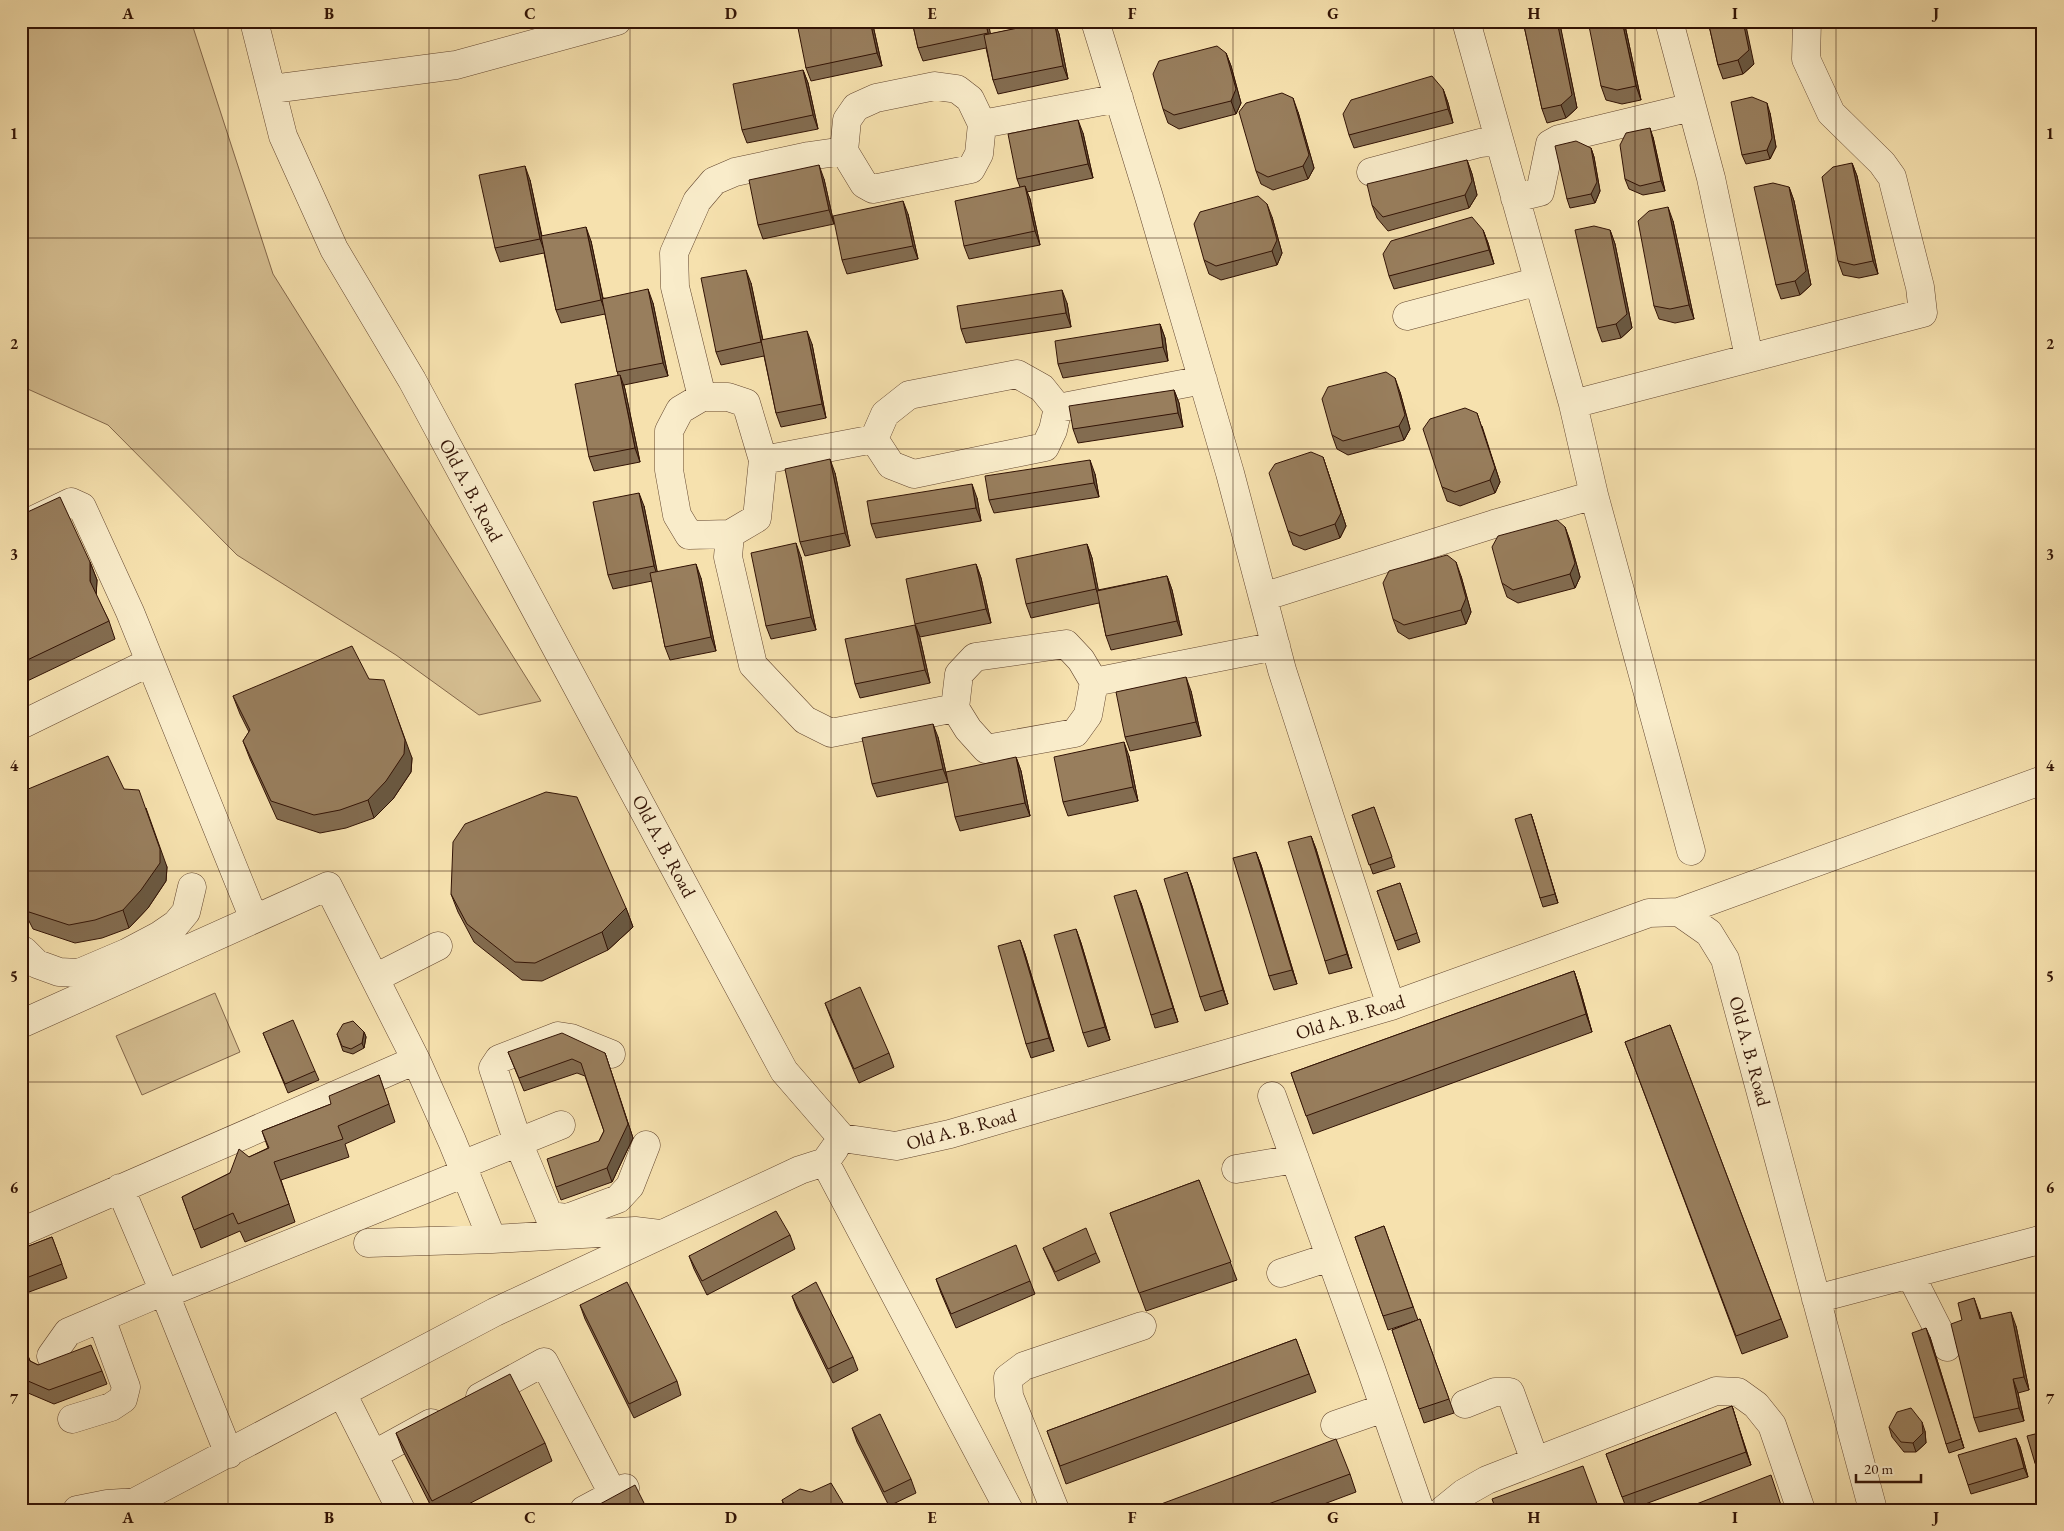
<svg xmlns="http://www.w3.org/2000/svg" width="2064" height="1531" viewBox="0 0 2064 1531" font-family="'EB Garamond',serif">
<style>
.green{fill:#d5be91;stroke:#84684b}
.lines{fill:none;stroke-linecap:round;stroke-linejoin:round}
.minor-casing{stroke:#63462f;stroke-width:29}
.minor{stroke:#f9ecca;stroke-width:28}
.wall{fill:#836c50;stroke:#321305}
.shaded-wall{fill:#6a5841;stroke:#321305}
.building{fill:#987e5d;stroke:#321305}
.grid{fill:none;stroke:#321305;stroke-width:1;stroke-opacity:0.55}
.labels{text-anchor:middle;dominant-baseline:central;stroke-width:4;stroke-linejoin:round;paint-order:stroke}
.street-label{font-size:19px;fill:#321305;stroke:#f9ecca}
.neatline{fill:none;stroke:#321305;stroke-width:2}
.grid-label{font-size:16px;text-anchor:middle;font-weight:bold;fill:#321305}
</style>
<rect width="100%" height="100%" fill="#f6e1ae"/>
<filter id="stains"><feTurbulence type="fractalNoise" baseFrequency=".004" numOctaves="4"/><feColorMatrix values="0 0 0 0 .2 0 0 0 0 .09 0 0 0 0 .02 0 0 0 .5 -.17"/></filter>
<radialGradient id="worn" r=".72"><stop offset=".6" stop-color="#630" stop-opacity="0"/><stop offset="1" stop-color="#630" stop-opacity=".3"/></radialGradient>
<path class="green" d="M21,21H191L273,274L541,701L479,715L396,655L237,555L108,425L21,386Z
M215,993L240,1052L142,1095L116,1036Z"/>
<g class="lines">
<defs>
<path id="minor" d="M254,21L283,136L334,249L412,380L784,1071L842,1138L896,1146L950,1134L1391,1006L1649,913L1679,912L1709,933L1725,959L1873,1510
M1095,21L1149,197L1230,473L1282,670L1391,1006
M1669,21L1711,178L1749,357
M935,86L957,89L970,99L982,124L979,154L971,169L873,189L864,184L844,151L847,120L856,107L876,98Z
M272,89L456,65L617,21
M982,124L1119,98
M1371,172L1480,143L1499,141
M1515,198L1540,192L1550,144L1559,139L1692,107
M1407,316L1524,285L1539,283
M1017,374L1042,388L1058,408L1053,430L1045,447L914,474L891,465L874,439L885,414L909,395Z
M702,397H728L746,403L763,460L757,518L730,534L689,535L677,515L669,470V431L680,410Z
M702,397L675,287L674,253L697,201L714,181L735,172L809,156L844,151
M1573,404L1923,313L1920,287L1892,177L1882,163L1831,113L1806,59L1807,21
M1058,408L1203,380
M763,460L874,439
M1594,495L1691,851
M21,526L71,502L82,507L130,612L254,919
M730,534L728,557L753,665L805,720L831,733L955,708
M1263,597L1494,524L1594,495L1573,404L1466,21
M1066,644L1081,660L1094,682L1088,715L1075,733L986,749L968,729L955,708L959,674L975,657Z
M1094,682L1276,646
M21,725L150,662
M1679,912L2043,780
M24,951L37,964L59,972L79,973L126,953L160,935L176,924L186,912L192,887
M375,978L438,946
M21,1024L328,886L416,1060L452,1141L492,1239
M611,1054L571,1038L558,1036L499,1059L493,1068L518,1142L549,1216L567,1218L618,1199L630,1186L646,1145
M1272,1096L1371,1369L1420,1510
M835,1148L825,1162L1009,1510
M462,1165L561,1125
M1236,1169L1295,1159
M120,1188L165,1294L229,1454
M21,1232L416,1060
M368,1243L492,1239L635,1231L660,1234
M1281,1273L1330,1257
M1910,1274L1947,1347
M165,1294L465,1173
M1816,1299L2043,1239
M51,1356L68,1332L164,1291
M342,1393L401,1510
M480,1397L544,1362L613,1494
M1465,1404L1495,1392H1510L1535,1461
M72,1419L111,1407L123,1399L126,1387L101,1318
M1335,1425L1384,1408
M373,1455L431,1423
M77,1510L107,1504L137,1502
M120,1510L495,1312L800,1170L825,1162
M584,1510L625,1488
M1055,1510L1009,1396L1008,1378L1024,1366L1142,1326
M1443,1510L1464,1493L1487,1480L1716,1391L1738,1392L1756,1405L1772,1425L1801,1510"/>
</defs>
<use href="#minor" class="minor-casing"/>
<use href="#minor" class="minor"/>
</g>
<path class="wall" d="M804,21H872L882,66L811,81L806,68Z
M912,21H988L990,34L1054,21L1059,34L1068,79L998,94L993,80L986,48L923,61L918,48Z
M1523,21H1559L1577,108L1566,118L1547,123L1542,109Z
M1624,21L1641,100L1622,104L1606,100L1601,86Z
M1708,21L1754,64L1743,74L1723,79L1718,65Z
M1226,53L1231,66L1241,103L1236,114L1179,129L1168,123L1163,109Z
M803,70L808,83L818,129L747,143L742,130Z
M1443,89L1448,103L1453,123L1354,148L1349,135Z
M1298,112L1314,168L1308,179L1273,190L1261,184L1256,171Z
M1770,113L1776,147L1770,159L1746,164L1742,155Z
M1083,133L1093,178L1027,192L1030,199L1040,245L969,259L964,246L1020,187L1017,179Z
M1653,137L1665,191L1643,195L1629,189L1625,179Z
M1591,148L1594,157L1600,191L1595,203L1570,208L1567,199Z
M1467,160L1472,174L1477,195L1469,208L1388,231L1377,218L1372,205Z
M1852,163L1857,176L1878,274L1859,278L1843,275L1838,261Z
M824,179L834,224L763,239L758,225Z
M530,180L542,236L591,241L603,298L653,303L668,376L624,385L640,462L594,471L589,457L618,375L605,314L561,323L556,310L544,253L500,262L495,248Z
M1789,187L1794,201L1811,285L1800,295L1781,299L1776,285Z
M908,214L918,259L847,274L842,260Z
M1272,217L1282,253L1277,265L1221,280L1209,274L1204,260Z
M1673,221L1694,319L1675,323L1659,319L1654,306Z
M1483,230L1488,243L1494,264L1394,289L1389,276Z
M1610,230L1615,244L1632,328L1621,338L1602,342L1597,328Z
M751,283L763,340L812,344L826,418L781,427L776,413L764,356L721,365L716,352Z
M1067,303L1071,327L966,343L961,329Z
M1160,324L1165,338L1168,361L1063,378L1058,364Z
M1174,390L1179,403L1183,427L1078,443L1073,429Z
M1400,392L1410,429L1404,440L1348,455L1337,449L1332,435Z
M1482,426L1500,482L1495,493L1460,506L1447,501L1442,487Z
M1323,457L1346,526L1340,538L1305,550L1293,545L1288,531Z
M835,473L850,546L805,556L800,542Z
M1095,474L1099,497L994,513L989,500Z
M977,498L981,521L876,538L871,524Z
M644,506L657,572L701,578L716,651L670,660L665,647L652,581L613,589L608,575Z
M21,515L90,562L97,580L96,595L109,621L115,639L21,684Z
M1565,527L1570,541L1580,577L1575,588L1518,603L1507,597L1502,583Z
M1087,544L1092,558L1098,590L1167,576L1172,590L1182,635L1111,650L1106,636L1099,603L1031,618L1026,604Z
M801,557L816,630L771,639L766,626Z
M976,564L981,578L991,623L920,637L915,624Z
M1461,576L1471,612L1466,624L1409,639L1398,632L1393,619Z
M920,638L930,683L860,698L855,684Z
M369,679L412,758L411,772L393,799L374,818L346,828L320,833L277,819L250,759L243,741L249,732L240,714L233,696Z
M1191,691L1201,736L1130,751L1125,737Z
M938,737L948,782L877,797L872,784Z
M1129,756L1138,801L1068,816L1063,802Z
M1016,757L1021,771L1030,816L960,831L955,817Z
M124,789L167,867L166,881L148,908L129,928L102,938L75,943L33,929L21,905V792Z
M1374,807L1395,867L1373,874L1352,815Z
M1531,814L1558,903L1543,907L1540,898Z
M1311,836L1316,849L1352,968L1329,974L1325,961Z
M1256,852L1261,865L1297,984L1274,990L1269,976Z
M1187,872L1192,886L1228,1004L1205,1011L1200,997Z
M1400,883L1420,942L1398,950L1377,891Z
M451,894L626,908L633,927L608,950L542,981L522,980L474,942L458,912Z
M1141,903L1178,1022L1155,1028L1151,1015Z
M1076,929L1081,943L1110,1040L1088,1047L1083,1033Z
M1020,940L1025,954L1054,1051L1031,1058L1026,1044Z
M1574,971L1580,989L1592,1032L1313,1134L1291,1073Z
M825,1003L889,1053L894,1067L859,1083L830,1016Z
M1670,1025L1788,1337L1742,1354L1625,1042Z
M364,1032L366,1037L364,1048L353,1054L343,1051L337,1034Z
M263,1033L315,1071L319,1080L288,1093Z
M508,1052L605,1053L633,1138L612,1182L561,1200L556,1187L599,1141L604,1131L585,1076L577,1073L524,1091Z
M379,1075L395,1122L345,1144L349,1157L281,1180L295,1222L245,1242L240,1231L201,1248L182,1197L230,1173L249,1157L268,1148L262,1131L331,1104Z
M1199,1180L1237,1280L1146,1311L1110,1213Z
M1384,1226L1418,1320L1420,1319L1454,1413L1424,1423L1392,1330L1415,1321L1388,1330L1355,1237Z
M790,1235L795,1249L707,1295L694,1269L689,1256Z
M52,1237L67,1278L21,1295V1249Z
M1043,1248L1096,1253L1100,1262L1058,1281L1047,1257Z
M936,1279L1030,1281L1035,1294L956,1328L941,1293Z
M792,1296L853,1357L858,1370L833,1383L797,1309Z
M580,1305L677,1381L681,1395L634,1418L585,1319Z
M1979,1312L1981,1319L2016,1326L2029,1390L2018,1393L2024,1421L1979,1432L1974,1418Z
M1930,1337L1964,1448L1949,1453L1946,1444Z
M21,1338L30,1361L38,1365L102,1371L107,1384L54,1404L21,1390Z
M1296,1339L1316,1392L1066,1484L1047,1431Z
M1732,1406L1751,1465L1629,1510H1627L1606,1454Z
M1889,1427L1925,1431L1926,1443L1916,1452H1904L1892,1437Z
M852,1428L911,1479L916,1493L889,1506L857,1442Z
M2043,1432V1471L2038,1472L2035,1463Z
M396,1433L545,1443L552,1461L457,1510H433L403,1451Z
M2016,1438L2020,1447L2028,1477L1971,1494L1968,1485Z
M1350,1474L1356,1492L1308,1510H1145Z
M782,1500L843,1503L845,1510H785Z"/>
<path class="shaded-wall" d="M870,21H872L882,66L877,53Z
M985,21H988L993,47L988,33Z
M1054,21L1059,34L1068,79L1063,66Z
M1557,21H1559L1560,24L1577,108L1566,118L1561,105Z
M1622,21H1624L1641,100L1636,86Z
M1743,21H1745L1754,64L1743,74L1738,60Z
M1226,53L1231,66L1241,103L1236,114L1231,101Z
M803,70L808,83L818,129L813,115Z
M1443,89L1448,103L1453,123L1448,109Z
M1293,98L1298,112L1314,168L1308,179L1303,166Z
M1767,103L1770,113L1776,147L1770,159L1767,150Z
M1078,120L1083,133L1093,178L1088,164Z
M1650,128L1653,137L1665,191L1661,181Z
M1591,148L1594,157L1600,191L1595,203L1591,194Z
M1467,160L1472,174L1477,195L1469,208L1465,195Z
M1852,163L1857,176L1878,274L1873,261Z
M819,165L824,179L834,224L829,210Z
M525,166L530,180L545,253L540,239Z
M1025,186L1030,199L1040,245L1035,231Z
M1789,187L1794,201L1811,285L1800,295L1795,281Z
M903,201L908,214L918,259L913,246Z
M1267,204L1272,217L1282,253L1277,265L1272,251Z
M1668,207L1673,221L1694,319L1689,305Z
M586,227L591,241L606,314L601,300Z
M1483,230L1488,243L1494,264L1489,250Z
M1610,230L1615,244L1632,328L1621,338L1616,324Z
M746,270L751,283L766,356L761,342Z
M648,289L653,303L668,376L663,363Z
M1062,290L1067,303L1071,327L1066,313Z
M1160,324L1165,338L1168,361L1163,347Z
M807,331L812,344L826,418L822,404Z
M620,375L625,389L640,462L635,448Z
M1395,378L1400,392L1410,429L1404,440L1399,426Z
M1174,390L1179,403L1183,427L1178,413Z
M1477,413L1500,482L1495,493L1490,480Z
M1323,457L1346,526L1340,538L1335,524Z
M830,459L835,473L850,546L845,533Z
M1090,460L1095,474L1099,497L1094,483Z
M972,484L977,498L981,521L976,508Z
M639,493L644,506L659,580L654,566Z
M1565,527L1570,541L1580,577L1575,588L1570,574Z
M796,543L801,557L816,630L811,617Z
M1087,544L1092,558L1101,603L1096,589Z
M90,562L97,580L96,599L90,581Z
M1456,562L1461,576L1471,612L1466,624L1461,610Z
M696,564L701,578L716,651L711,637Z
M976,564L981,578L991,623L986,609Z
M1167,576L1172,590L1182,635L1177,621Z
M915,625L920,638L930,683L925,670Z
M1186,677L1191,691L1201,736L1196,722Z
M390,698L412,758L411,772L393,799L374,818L368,800Z
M933,724L938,737L948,782L943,769Z
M1124,742L1129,756L1138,801L1133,787Z
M1016,757L1021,771L1030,816L1025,803Z
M146,808L167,867L166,881L148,908L129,928L123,910Z
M1531,814L1534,823L1558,903L1555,894Z
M1311,836L1316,849L1352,968L1347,954Z
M1256,852L1261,865L1297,984L1292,970Z
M1187,872L1192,886L1228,1004L1223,990Z
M1136,890L1141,903L1178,1022L1173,1008Z
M626,908L633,927L608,950L602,932Z
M1076,929L1081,943L1110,1040L1105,1027Z
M1020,940L1025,954L1054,1051L1049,1038Z
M1574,971L1580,989L1592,1032L1586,1014Z
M364,1032L366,1037L364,1048L362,1043Z
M605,1053L633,1138L612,1182L607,1168Z
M1974,1298L1979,1312L1985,1333L1980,1319Z
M2011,1312L2016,1326L2029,1390L2024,1377Z
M1926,1328L1930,1337L1964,1448L1961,1439Z
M2013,1379L2018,1393L2024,1421L2019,1408Z
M1732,1406L1736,1419L1751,1465L1746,1452Z
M1922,1422L1925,1431L1926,1443L1916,1452L1913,1443Z
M2016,1438L2020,1447L2028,1477L2024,1468Z"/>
<path class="building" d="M804,21H870L877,53L806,68L797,23Z
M912,21H985L988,33L918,48Z
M1052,21H1054L1063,66L993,80L984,35Z
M1523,21H1557L1572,95L1561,105L1542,109Z
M1588,21H1622L1636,86L1617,90L1601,86Z
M1708,21H1743L1749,50L1738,60L1718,65Z
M1217,46L1226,53L1236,89L1231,101L1174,115L1163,109L1153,74L1159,61Z
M803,70L813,115L742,130L733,84Z
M1432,76L1443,89L1448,109L1349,135L1343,114L1351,100Z
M1282,93L1293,98L1309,155L1303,166L1268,177L1256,171L1239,112L1246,103Z
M1752,97L1767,103L1772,138L1767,150L1742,155L1731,102Z
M1078,120L1088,164L1017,179L1008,134Z
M1650,128L1661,181L1640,186L1625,179L1620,145L1626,133Z
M1576,141L1591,148L1597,182L1591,194L1567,199L1555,146Z
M1467,160L1472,181L1465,195L1383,217L1372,205L1367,184Z
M1852,163L1873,261L1854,265L1838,261L1822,177L1833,167Z
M819,165L829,210L758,225L749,180Z
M525,166L540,239L495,248L479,175Z
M1773,183L1789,187L1806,271L1795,281L1776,285L1754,187Z
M1025,186L1035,231L964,246L955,201Z
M1258,196L1267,204L1277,240L1272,251L1216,266L1204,260L1194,224L1200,212Z
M903,201L913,246L842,260L833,216Z
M1668,207L1689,305L1670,309L1654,306L1638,221L1649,211Z
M1472,217L1483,230L1489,250L1389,276L1383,254L1391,241Z
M1594,226L1610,230L1627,314L1616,324L1597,328L1575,230Z
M586,227L601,300L556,310L541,236Z
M746,270L761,342L716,352L701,278Z
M648,289L663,363L617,372L602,299Z
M1062,290L1066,313L961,329L957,306Z
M1160,324L1163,347L1058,364L1055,341Z
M807,331L822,404L776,413L761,340Z
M1386,372L1395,378L1405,415L1399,426L1343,441L1332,435L1322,399L1328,387Z
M620,375L635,448L589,457L575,384Z
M1174,390L1178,413L1073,429L1069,406Z
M1465,408L1477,413L1495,468L1490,480L1455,492L1442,487L1423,429L1430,419Z
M1311,452L1323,457L1341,513L1335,524L1300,536L1288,531L1269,473L1275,464Z
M830,459L845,533L800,542L785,469Z
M1090,460L1094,483L989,500L985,476Z
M972,484L976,508L871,524L867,501Z
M639,493L654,566L608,575L593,502Z
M60,497L90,562V581L109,621L21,663V515Z
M1557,520L1565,527L1575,563L1570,574L1513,590L1502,583L1492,547L1498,536Z
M796,543L811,617L766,626L751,553Z
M1087,544L1096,589L1026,604L1016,559Z
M1447,555L1456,562L1466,598L1461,610L1404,625L1393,619L1383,583L1389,571Z
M696,564L711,637L665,647L650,573Z
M976,564L986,609L915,624L906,579Z
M1167,576L1177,621L1106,636L1097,591Z
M915,625L925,670L855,684L845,639Z
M352,646L369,679L384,680L405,740L404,754L386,781L368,800L340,810L314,815L271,801L243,741L250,730L233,696Z
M1186,677L1196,722L1125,737L1116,692Z
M933,724L943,769L872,784L862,738Z
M1124,742L1133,787L1063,802L1054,757Z
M108,756L124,789L139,790L160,849V863L141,890L123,910L95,920L69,925L26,911L21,901V792Z
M1016,757L1025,803L955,817L946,772Z
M546,792L577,797L626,908L602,932L535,963L515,962L467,924L451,894L453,842L465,824Z
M1374,807L1392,857L1369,865L1352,815Z
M1531,814L1555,894L1540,898L1515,819Z
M1311,836L1347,954L1325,961L1288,842Z
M1256,852L1292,970L1269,976L1233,858Z
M1187,872L1223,990L1200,997L1164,879Z
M1400,883L1417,933L1395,941L1377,891Z
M1136,890L1173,1008L1151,1015L1114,896Z
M1076,929L1105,1027L1083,1033L1054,935Z
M1020,940L1049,1038L1026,1044L998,946Z
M1574,971L1586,1014L1306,1116L1291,1073Z
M860,987L889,1053L854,1069L825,1003Z
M293,1020L315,1071L285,1084L263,1033Z
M353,1021L364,1032L362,1043L351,1049L342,1046L337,1034L343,1024Z
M1670,1025L1781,1319L1736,1336L1625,1042Z
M562,1033L605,1053L628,1124L607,1168L556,1187L547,1159L599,1141L604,1131L581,1063L572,1059L519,1078L508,1052Z
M379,1075L389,1104L338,1126L343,1139L274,1162L289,1204L238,1224L233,1213L194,1230L182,1197L230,1173L239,1149L249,1157L269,1148L262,1131L331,1104L329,1096Z
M1199,1180L1231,1262L1139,1293L1110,1213Z
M776,1211L790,1235L702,1281L689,1256Z
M1384,1226L1413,1307L1383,1316L1355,1237Z
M1086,1228L1096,1253L1055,1272L1043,1248Z
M52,1237L62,1264L21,1280V1249Z
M1016,1245L1030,1281L951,1314L936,1279Z
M627,1282L677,1381L629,1404L580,1305Z
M816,1282L853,1357L828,1369L792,1296Z
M1974,1298L1980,1319L2011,1312L2024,1377L2013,1379L2019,1408L1974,1418L1951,1324L1962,1320L1958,1303Z
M1420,1319L1449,1399L1419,1409L1392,1330Z
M1926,1328L1961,1439L1946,1444L1912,1333Z
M21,1338L30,1361L38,1365L91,1345L102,1371L49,1390L21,1378Z
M1296,1339L1309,1374L1060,1466L1047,1431Z
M510,1374L545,1443L432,1501L396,1433Z
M1732,1406L1746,1452L1622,1497L1606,1454Z
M1911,1408L1922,1422L1923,1433L1913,1443L1901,1442L1889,1427L1897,1412Z
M880,1414L911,1479L884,1492L852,1428Z
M2043,1432V1460L2035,1463L2027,1436Z
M2016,1438L2024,1468L1968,1485L1958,1455Z
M1336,1439L1350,1474L1252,1510H1145Z
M1583,1466L1599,1509L1596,1510H1496L1492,1499Z
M1771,1475L1782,1508L1778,1510H1681Z
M831,1483L843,1503L833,1508L834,1510H787L782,1500L800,1489L811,1492Z
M635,1485L647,1509L645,1510H589Z"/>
<path class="grid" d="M228,21V1510M429,21V1510M630,21V1510M831,21V1510M1032,21V1510M1233,21V1510M1434,21V1510M1635,21V1510M1836,21V1510M21,238H2043M21,449H2043M21,660H2043M21,871H2043M21,1082H2043M21,1293H2043"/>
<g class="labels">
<g class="street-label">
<text transform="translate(471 490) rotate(62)">Old A. B. Road</text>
<text transform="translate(664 846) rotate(62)">Old A. B. Road</text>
<text transform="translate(1350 1017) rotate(-17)">Old A. B. Road</text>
<text transform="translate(1750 1051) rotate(75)">Old A. B. Road</text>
<text transform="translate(961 1129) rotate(-15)">Old A. B. Road</text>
</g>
</g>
<rect width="2064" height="1531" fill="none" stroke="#f6e1ae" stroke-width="55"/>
<path d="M1856 1474v8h65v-8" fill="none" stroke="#321305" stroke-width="2.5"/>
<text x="1864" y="1474" font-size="15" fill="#321305" stroke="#f9ecca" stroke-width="4" paint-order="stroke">20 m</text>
<rect x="28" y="28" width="2008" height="1476" class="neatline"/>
<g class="grid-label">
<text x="128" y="19">A</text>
<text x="329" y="19">B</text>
<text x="530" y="19">C</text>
<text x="731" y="19">D</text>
<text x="932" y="19">E</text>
<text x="1132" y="19">F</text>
<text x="1333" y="19">G</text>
<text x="1534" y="19">H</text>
<text x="1735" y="19">I</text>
<text x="1936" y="19">J</text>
<text x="14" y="139">1</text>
<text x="2050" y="139">1</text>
<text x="14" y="349">2</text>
<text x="2050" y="349">2</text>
<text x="14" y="560">3</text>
<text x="2050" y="560">3</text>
<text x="14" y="771">4</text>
<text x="2050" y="771">4</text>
<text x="14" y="982">5</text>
<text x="2050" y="982">5</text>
<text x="14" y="1193">6</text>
<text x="2050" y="1193">6</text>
<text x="14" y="1404">7</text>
<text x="2050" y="1404">7</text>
<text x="128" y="1523">A</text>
<text x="329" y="1523">B</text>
<text x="530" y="1523">C</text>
<text x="731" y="1523">D</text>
<text x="932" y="1523">E</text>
<text x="1132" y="1523">F</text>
<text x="1333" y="1523">G</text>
<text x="1534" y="1523">H</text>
<text x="1735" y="1523">I</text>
<text x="1936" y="1523">J</text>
</g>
<rect width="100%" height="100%" filter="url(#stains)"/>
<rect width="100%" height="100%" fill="url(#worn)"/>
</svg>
